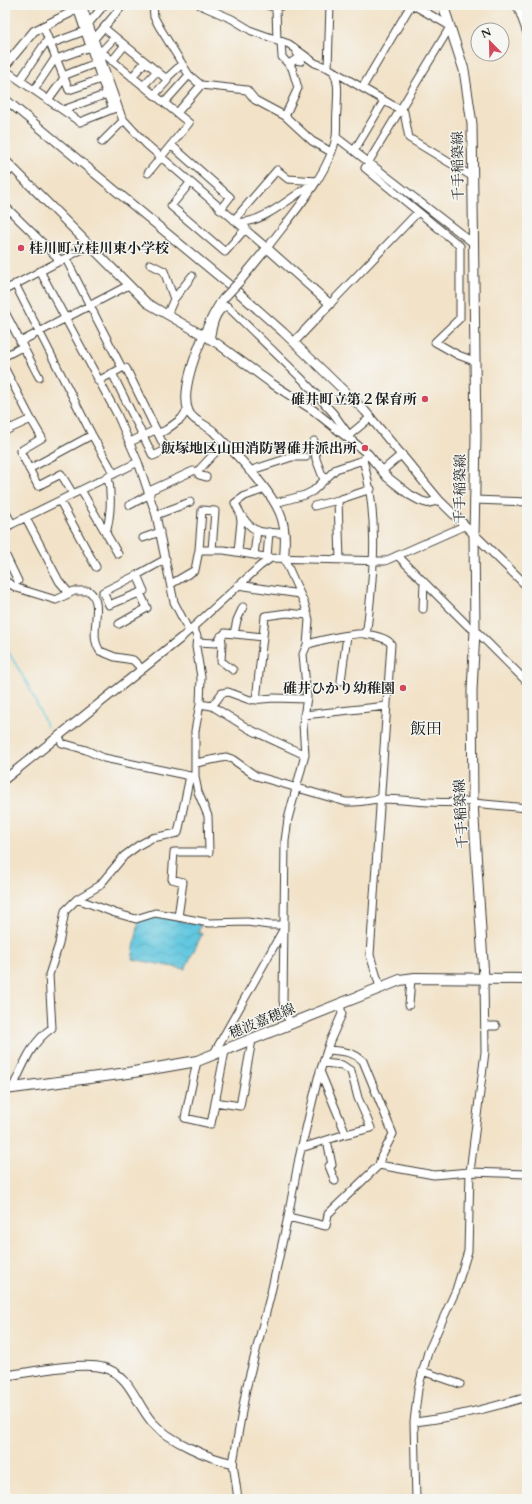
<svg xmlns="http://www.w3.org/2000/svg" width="532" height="1504" viewBox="0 0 532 1504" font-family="Cardo,'Noto Serif JP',serif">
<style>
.water{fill:url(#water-waves);stroke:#3f727e}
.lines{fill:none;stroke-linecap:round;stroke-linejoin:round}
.stream{stroke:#62c7df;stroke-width:1.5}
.minor-casing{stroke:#3c3a36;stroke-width:9}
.tertiary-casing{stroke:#3c3a36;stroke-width:10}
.secondary-casing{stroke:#3c3a36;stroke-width:11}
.primary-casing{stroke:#3c3a36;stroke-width:12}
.minor{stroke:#fff;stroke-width:7}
.tertiary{stroke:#fff;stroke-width:8}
.secondary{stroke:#fff;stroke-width:9}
.primary{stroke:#fff;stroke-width:10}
.tertiary-bridge-casing{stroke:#3c3a36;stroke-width:10;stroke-linecap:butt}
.tertiary-bridge{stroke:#fff;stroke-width:8}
.poi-dot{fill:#d1495b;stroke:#f6f6f2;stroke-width:1.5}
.labels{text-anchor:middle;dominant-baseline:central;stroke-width:3;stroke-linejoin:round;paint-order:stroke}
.street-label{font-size:14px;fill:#1c1c1c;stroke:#f6f6f2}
.poi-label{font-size:14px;font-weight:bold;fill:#1c1c1c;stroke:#f6f6f2;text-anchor:end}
.quarter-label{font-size:16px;fill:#1c1c1c;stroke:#f6f6f2}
</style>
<defs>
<pattern id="water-waves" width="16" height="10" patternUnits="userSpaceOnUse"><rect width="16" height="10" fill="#62c7df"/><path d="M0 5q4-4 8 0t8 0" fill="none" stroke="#54aabf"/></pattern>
</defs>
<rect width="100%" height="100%" fill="#f6f6f2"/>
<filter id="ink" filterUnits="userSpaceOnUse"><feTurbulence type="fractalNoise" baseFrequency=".025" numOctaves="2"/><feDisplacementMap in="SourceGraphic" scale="8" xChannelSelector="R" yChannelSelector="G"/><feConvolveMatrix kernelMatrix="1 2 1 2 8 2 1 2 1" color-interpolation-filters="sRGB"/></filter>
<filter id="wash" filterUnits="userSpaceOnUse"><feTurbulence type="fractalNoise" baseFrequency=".012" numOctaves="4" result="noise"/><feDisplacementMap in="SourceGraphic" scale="16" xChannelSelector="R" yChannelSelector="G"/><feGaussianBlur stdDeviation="0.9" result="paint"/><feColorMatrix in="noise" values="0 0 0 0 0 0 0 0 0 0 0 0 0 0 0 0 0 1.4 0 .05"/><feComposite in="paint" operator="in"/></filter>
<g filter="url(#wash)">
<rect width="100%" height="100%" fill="#f2e2c7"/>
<path class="water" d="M156,916L201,925L198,932L202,934L185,969L132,959L139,921Z"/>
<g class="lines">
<path class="stream" d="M5,646L28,685L47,727"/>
</g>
</g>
<g filter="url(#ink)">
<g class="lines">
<defs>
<path id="minor" d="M82,5L122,118L146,144L267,248C289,218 329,175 336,137C337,129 336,119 337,110C337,97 340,83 333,71
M153,5L154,17L160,28L189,75L201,85L247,90L255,100L285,116L312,141L331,152
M200,5L232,19L252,31L289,44L315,63L328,68L404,112L409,138L473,177
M267,5L276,8
M413,5L450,26
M517,5L527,33
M89,23L104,5
M43,26L69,90L101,79L76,5
M450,27L365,168L460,246V318L435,342L458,355L474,361
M104,28L164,77H168L182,64
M94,39L123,5
M277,41L276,8L283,5
M281,42L282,57L292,68L298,88L285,116
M50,44L85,31
M98,49L189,123L148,173
M101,52L115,37
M56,59L90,47
M112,61L125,45
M289,64L295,60L301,61L302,58L297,53
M328,68L330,5
M5,70L80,122L118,107
M63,76L96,63
M132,77L145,62
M101,79L113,109
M20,80L48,39
M143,86L157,71
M362,88L411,5
M34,90L56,57
M154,95L167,81L168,77
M48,100L64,78
M164,103L189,75
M63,110L107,94
M177,113L201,85
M336,137L473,243
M102,142L124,120
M171,145L230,197L220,210
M354,151L384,101
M5,177L12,167
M190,183L171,206L225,252L246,228
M5,206L61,261
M234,220L277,170L288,179L317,181
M238,222C260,225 293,196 312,184
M66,259L122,368L98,381
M150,264L164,271L174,299L167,315
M40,271L117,414L138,462L156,515L174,602L189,631
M15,284L92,435L114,474
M5,290L90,245
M174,299L192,276
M330,304L418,212
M5,312L39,377
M211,335C213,324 216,310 227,306L302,379L333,413L349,435
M20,342L129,285
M5,356L22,347
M5,369L31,419L5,431
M112,373L153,456L166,450L126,368H122
M31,419L42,438L20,451L38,486L61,474L73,494
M5,421L9,429
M347,437L371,417
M314,441L316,459L324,480
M130,442L153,431L162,432L166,430L181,419L188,409
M363,460C379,516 374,572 367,629L364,633
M29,469L92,435
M249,471L292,457H306
M382,471L402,454
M206,477L199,475L198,471L224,443
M265,489L245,496L235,503C240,514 249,531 263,532C271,533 277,532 285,534
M81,490L118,554
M149,491L193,471
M338,500L340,560
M474,500L527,502
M60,501L96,567
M275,503L305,495L313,491L336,469L363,460L366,456
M130,505L150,494
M314,506L338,500L371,489
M5,511L12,524L138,462
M156,515L190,502
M26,518L59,581L69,593
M5,528L12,524
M106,534C111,514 112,496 108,476
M143,538L160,532
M199,550H224L271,558L385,561L464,526
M238,552L241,521L240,515
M5,554L18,581
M254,555L257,530
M398,556L468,626L475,630L527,682
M267,557L269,532
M284,558L305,605L309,620L307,645L303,654L307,697L303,724L305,755L288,819L285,841L283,1000L285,1014L292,1024
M137,575L144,591L109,605L103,592L137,575L166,559
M5,581L17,588L56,600L74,591H89C106,604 87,633 100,651L115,657L133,660L142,669
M171,584L195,570L199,550L202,510L215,511L212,550
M238,585L300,594
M423,609L424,582
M119,624L147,608L140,593
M234,634L237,620L243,607
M221,636L222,643L221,661L233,670
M181,638L260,566L271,558
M197,642L216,643L225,633L263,637L265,616L287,613L308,615
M307,645C315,641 357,632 365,634C372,635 387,638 391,644L370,955L380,987
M341,681L347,636
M256,700L263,637
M200,704L212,706L249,729L305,755
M212,706L222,693L228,692L250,700L274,698L307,699
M304,715L387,706
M59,737L62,743L86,750L104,758L195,777V731L200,704L201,677L196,647L197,636L193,628
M196,763L226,757L232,759L256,776L346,802C360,803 371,799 383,799C413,800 443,805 473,801
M190,776L178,833L152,838L139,845L124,856L99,886L77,899L115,913L136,919L155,913L178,917L183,882L172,879L174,852H209L208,816L198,792L195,777
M473,803L527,808
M178,917L209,923L247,922L269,925H284
M409,1005L411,979
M485,1026H496
M327,1050C340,1051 353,1051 363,1061L393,1134L381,1157L379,1165
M213,1055L283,930
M197,1061L185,1118L211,1124L225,1051
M323,1063L342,1065L351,1071L358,1098L371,1128L346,1134
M12,1089C23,1066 31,1042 52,1028L49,975L59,944L65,911L77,899
M215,1102L240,1106L252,1040
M327,1140L332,1165L329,1166L335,1181
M301,1148L346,1134L320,1071
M288,1217L326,1226L328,1214L379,1165L434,1175L470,1172L527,1174
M422,1371L460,1384
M414,1422C453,1418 490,1408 527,1397
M238,1499L233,1463L246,1389L270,1297L288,1217L299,1158L318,1078L330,1041L342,1014L340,1004
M416,1499L414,1422L418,1389L428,1352L456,1290L468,1251L470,1172L485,1052L484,978"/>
<path id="tertiary" d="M5,66L34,31L70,13L73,10L74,5
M5,99L239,293L283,332L365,411L439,500L527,586
M5,160L147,303L218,344L271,383L313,410L368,454L387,477L410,495L421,501L428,503L439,500
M240,281L267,248L330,304L294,342
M223,299C208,319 179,385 188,410C192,421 205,424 213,431C234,452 274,492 282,519C286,532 285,545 284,558
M5,779L181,638
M5,1376C30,1372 82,1361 105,1368C130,1375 136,1404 152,1422C168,1440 209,1459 233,1463"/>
<path id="secondary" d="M443,5L464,70L472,124L476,437L474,536L475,630L472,691L473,803L484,978"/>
<path id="primary" d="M5,1089L128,1073L197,1061L400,980L415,978L527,979"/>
</defs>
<use href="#minor" class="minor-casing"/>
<use href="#tertiary" class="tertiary-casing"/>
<use href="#secondary" class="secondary-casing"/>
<use href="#primary" class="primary-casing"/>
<use href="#minor" class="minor"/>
<use href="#tertiary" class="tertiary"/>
<use href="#secondary" class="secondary"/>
<use href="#primary" class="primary"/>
<defs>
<path id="tertiary-bridge" d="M223,299L240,281"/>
</defs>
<use href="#tertiary-bridge" class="tertiary-bridge-casing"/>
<use href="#tertiary-bridge" class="tertiary-bridge"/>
</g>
</g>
<g class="poi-dot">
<circle cx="21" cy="248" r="4"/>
<circle cx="425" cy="399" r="4"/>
<circle cx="365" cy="448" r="4"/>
<circle cx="403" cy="688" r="4"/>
</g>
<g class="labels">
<g class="street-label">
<text transform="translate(458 166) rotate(-91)">千手稲築線</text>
<text transform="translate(460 489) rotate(-89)">千手稲築線</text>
<text transform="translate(461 814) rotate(-93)">千手稲築線</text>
<text transform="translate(262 1021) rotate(-22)">穂波嘉穂線</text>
</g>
<g class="poi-label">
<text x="29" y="248" text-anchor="start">桂川町立桂川東小学校</text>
<text x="417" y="399">碓井町立第２保育所</text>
<text x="357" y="448">飯塚地区山田消防署碓井派出所</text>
<text x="395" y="688">碓井ひかり幼稚園</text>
</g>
<g class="quarter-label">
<text x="426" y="729">飯田</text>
</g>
</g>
<rect width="532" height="1504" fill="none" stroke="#f6f6f2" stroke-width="20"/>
<g transform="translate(490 42) rotate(337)"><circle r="19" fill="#f6f6f2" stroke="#9f9f9c"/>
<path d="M0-3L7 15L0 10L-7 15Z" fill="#d1495b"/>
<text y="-6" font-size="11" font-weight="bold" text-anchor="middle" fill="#1c1c1c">N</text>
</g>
</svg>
